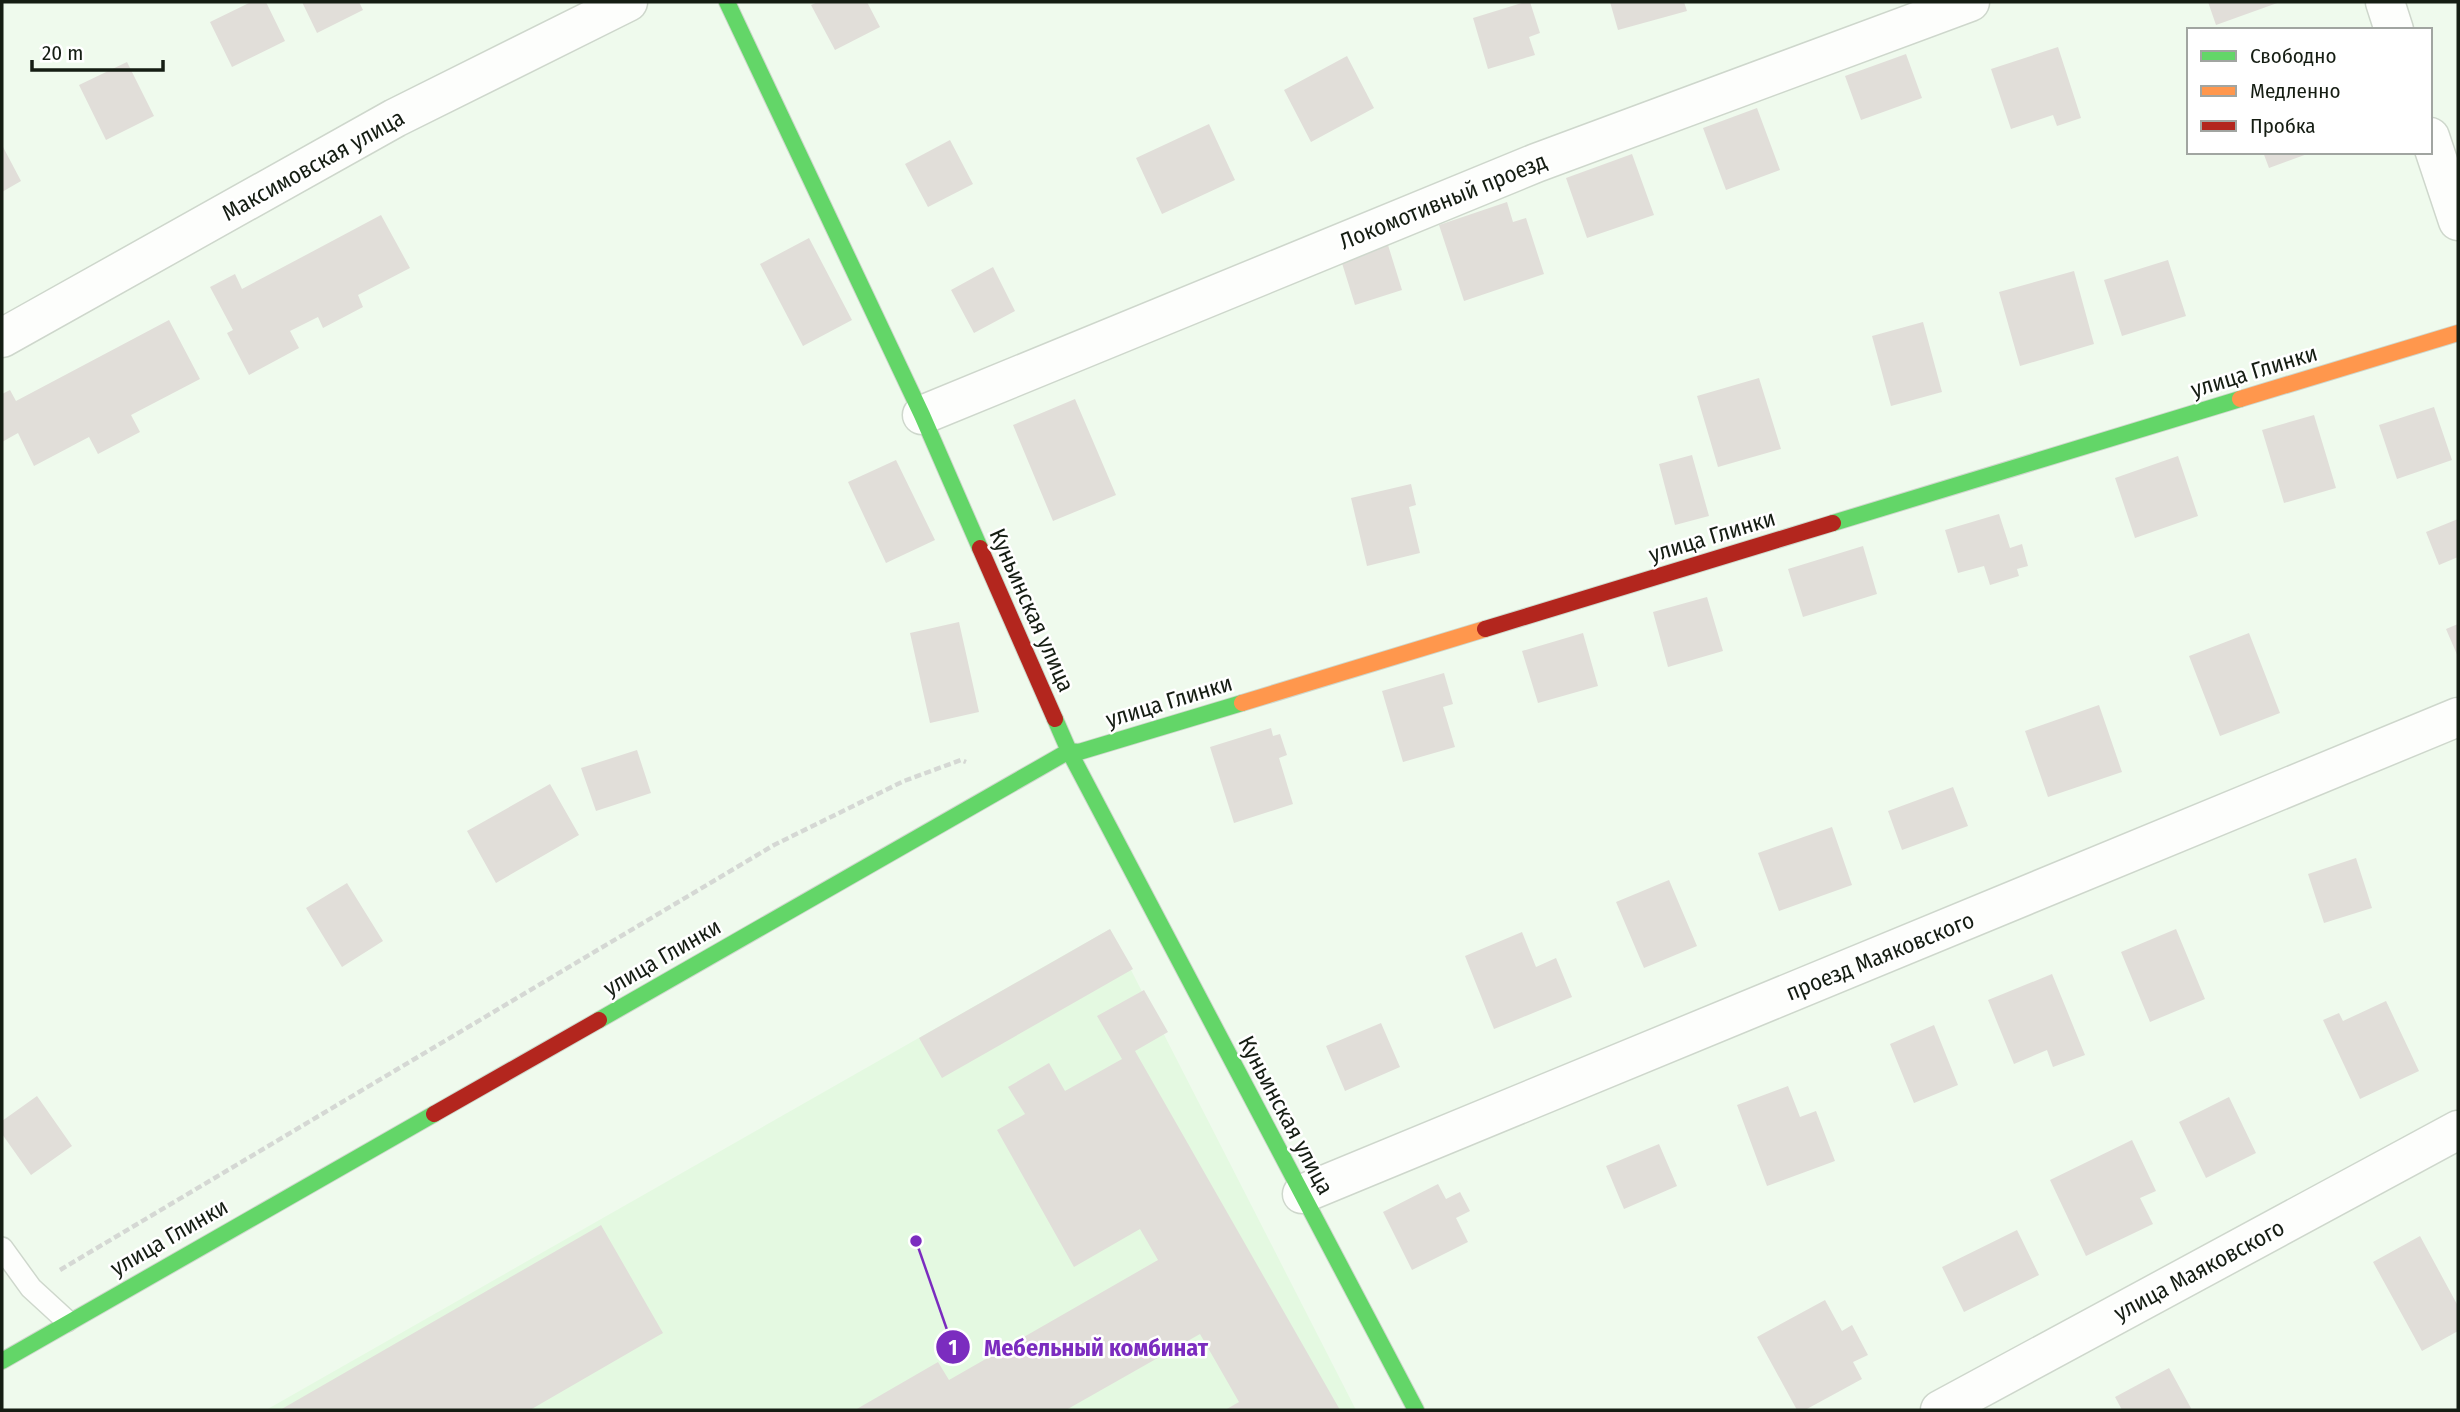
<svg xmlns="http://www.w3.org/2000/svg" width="2460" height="1412" viewBox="0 0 2460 1412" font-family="'Fira Sans Condensed',sans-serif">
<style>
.built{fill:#e4f9e1}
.building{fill:#e1ded9}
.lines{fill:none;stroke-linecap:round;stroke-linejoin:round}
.lane-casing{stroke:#ced7cc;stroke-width:24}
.street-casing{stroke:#ced7cc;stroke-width:41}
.fast-casing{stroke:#ced7cc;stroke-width:18}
.slow-casing{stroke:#ced7cc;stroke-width:18}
.jam-casing{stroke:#ced7cc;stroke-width:18}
.path{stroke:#d5d8d4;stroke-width:4.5;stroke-dasharray:7 3.5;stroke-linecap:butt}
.lane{stroke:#fdfefc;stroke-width:21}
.street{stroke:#fdfefc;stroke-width:38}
.fast{stroke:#63d668;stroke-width:16}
.slow{stroke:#ff974d;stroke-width:16}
.jam{stroke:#b3261e;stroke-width:16}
.labels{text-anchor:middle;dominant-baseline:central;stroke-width:5;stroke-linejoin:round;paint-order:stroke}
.street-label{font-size:23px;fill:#151d13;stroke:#fff}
.leader{fill:none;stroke:#7b2cbf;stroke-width:2.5}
.callout-dot{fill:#7b2cbf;stroke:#fff;stroke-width:2.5}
.mark-label{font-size:21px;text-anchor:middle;font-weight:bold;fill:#fff}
.callout-label{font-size:24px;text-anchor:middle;font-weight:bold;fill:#7b2cbf;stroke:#fff;stroke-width:5;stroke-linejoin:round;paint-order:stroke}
</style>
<rect width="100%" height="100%" fill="#effaed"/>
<path class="built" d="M1110,929L1356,1410H266Z"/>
<path class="building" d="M251,2H266L285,41L232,67L210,22Z
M302,2H359L363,10L317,33Z
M818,2H867L880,27L835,50L811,5Z
M1525,2H1530L1540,33L1529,37L1535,55L1488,69L1473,18Z
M1610,2H1684L1687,11L1618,30Z
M2208,2H2280L2216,25Z
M2058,47L2081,118L2057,126L2053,115L2011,129L1991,69Z
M1906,54L1922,98L1861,120L1845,76Z
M1347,56L1374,108L1311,142L1284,90Z
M127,62L154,116L106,140L79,85Z
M1757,108L1780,170L1726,190L1703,128Z
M1209,124L1235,180L1162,214L1136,158Z
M950,140L973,184L928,207L905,164Z
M2,145L21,181L2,192Z
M2263,152H2310V153L2269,168Z
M1632,154L1654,215L1587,238L1566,178Z
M1507,202L1513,222L1526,218L1544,274L1464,301L1439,225Z
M381,215L410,268L358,295L363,307L323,328L318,317L290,331L299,348L249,375L227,333L233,330L210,287L235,274L242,289Z
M809,238L852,320L803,346L760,264Z
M1388,245L1402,290L1355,305L1341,260Z
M2168,260L2186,316L2122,336L2104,280Z
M993,267L1015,311L974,333L951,290Z
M2074,271L2094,344L2020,366L1999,292Z
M169,320L200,379L131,415L140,432L98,454L89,437L34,466L18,433L2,442V394L10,390L16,401Z
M1923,322L1942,392L1891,406L1872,336Z
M1759,378L1781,449L1718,467L1697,396Z
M1075,399L1116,495L1053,521L1013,425Z
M2434,407L2452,460L2397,479L2379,425Z
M2314,415L2336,488L2284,503L2262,430Z
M1692,455L1709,516L1675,525L1659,464Z
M2178,456L2198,516L2135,538L2115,478Z
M896,460L935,540L886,563L848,482Z
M1411,484L1416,505L1409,507L1420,553L1367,566L1351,498Z
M1999,514L2010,548L2022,544L2028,566L2017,569L2019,576L1990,585L1984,566L1958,573L1945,530Z
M2458,519V557L2439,565L2426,532Z
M1863,546L1877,594L1803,617L1788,569Z
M1707,597L1723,651L1668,667L1653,612Z
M959,622L979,712L930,723L910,633Z
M2458,624V657L2446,629Z
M1583,633L1598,686L1538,703L1522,651Z
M2249,633L2280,713L2220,736L2189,656Z
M1444,673L1453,704L1443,707L1455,747L1403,762L1382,691Z
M2099,705L2122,772L2048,797L2025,731Z
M1271,728L1273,736L1280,734L1287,755L1279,758L1293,804L1234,823L1210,747Z
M637,750L651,793L596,811L581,768Z
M550,784L579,835L496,883L467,831Z
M1953,787L1968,826L1902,850L1888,811Z
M1832,827L1852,885L1779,911L1758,853Z
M2356,858L2372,908L2324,923L2308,874Z
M1669,880L1697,946L1644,968L1616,902Z
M347,883L383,941L342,967L306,908Z
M1110,929L1133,969L942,1078L919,1038Z
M2176,929L2205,999L2150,1022L2121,952Z
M1522,932L1536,967L1556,958L1572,997L1494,1029L1465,956Z
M2052,974L2085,1055L2053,1067L2047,1050L2014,1064L1988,1000Z
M1144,990L1168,1032L1135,1051L1340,1410H1225L1239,1402L1200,1334L1066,1410H855L938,1362L949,1380L1158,1260L1140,1229L1074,1267L997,1130L1025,1114L1008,1087L1049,1063L1065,1091L1122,1059L1097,1016Z
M2386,1001L2419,1071L2360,1099L2323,1020L2339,1013L2343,1021Z
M1381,1023L1400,1067L1345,1091L1326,1046Z
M1934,1025L1958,1085L1914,1103L1890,1044Z
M1788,1086L1800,1117L1816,1111L1835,1161L1767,1186L1737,1105Z
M37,1096L72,1146L31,1175L2,1134V1121Z
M2229,1097L2256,1153L2206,1178L2179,1122Z
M2132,1140L2156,1191L2140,1198L2153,1224L2086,1256L2050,1180Z
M1659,1144L1677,1186L1624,1209L1606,1166Z
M1438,1184L1446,1199L1460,1192L1470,1211L1456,1218L1468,1242L1412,1270L1383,1212Z
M601,1225L663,1333L530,1410H280Z
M2017,1230L2039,1275L1964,1312L1942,1267Z
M2420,1236L2458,1306V1331L2422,1351L2373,1262Z
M1825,1300L1842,1331L1852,1325L1868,1355L1853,1362L1862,1379L1805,1410H1797L1757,1337Z
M2169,1368L2192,1410H2122L2115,1397Z"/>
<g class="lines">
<defs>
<path id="lane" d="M2,1248L31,1288L67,1321"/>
<path id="street" d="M2385,2L2394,30
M2430,137L2458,221
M2,338L395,118L628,2
M922,415L1536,163L1970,2
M1302,1194L2458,717
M1940,1410L2458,1130"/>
<path id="fast" d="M727,2L922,415L980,548
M1833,523L2240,399
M1055,719L1069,751L1416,1410
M599,1020L1069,751L1079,752L1242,703
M2,1361L434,1114"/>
<path id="slow" d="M2240,399L2458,333
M1242,703L1485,629"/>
<path id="jam" d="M980,548L1055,719
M1485,629L1833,523
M434,1114L599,1020"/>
</defs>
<use href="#lane" class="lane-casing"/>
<use href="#street" class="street-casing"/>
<use href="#fast" class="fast-casing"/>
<use href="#slow" class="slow-casing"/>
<use href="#jam" class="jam-casing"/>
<path class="path" d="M60,1270L774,845L904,781L961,760L966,762"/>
<use href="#lane" class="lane"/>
<use href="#street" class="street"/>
<use href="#fast" class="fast"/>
<use href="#slow" class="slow"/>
<use href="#jam" class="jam"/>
</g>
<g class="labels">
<g class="street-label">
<text transform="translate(313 165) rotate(-29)">Максимовская улица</text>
<text transform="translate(1443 201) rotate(-22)">Локомотивный проезд</text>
<text transform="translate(2254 371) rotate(-17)">улица Глинки</text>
<text transform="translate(1712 536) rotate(-17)">улица Глинки</text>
<text transform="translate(1032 610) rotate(66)">Куньинская улица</text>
<text transform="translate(1169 701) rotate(-17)">улица Глинки</text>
<text transform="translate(1880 956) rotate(-22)">проезд Маяковского</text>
<text transform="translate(662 957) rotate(-30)">улица Глинки</text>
<text transform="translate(1286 1115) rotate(62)">Куньинская улица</text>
<text transform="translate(169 1237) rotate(-30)">улица Глинки</text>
<text transform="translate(2199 1270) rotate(-28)">улица Маяковского</text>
</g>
</g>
<path class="leader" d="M916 1241L953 1347"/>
<g class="callout-dot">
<circle cx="916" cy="1241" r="7"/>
<circle cx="953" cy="1347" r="18"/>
</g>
<g class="mark-label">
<text x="953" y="1355">1</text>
</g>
<g class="callout-label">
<text x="1096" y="1356">Мебельный комбинат</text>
</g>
<rect width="2460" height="1412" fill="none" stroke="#151d13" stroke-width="7"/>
<rect x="2187" y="28" width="245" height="126" fill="#ffffff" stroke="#a1a5a1" stroke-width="2"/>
<rect x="2201" y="51" width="35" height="10" fill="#63d668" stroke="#a1a5a1" stroke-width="2"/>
<text x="2250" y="63" font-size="21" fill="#151d13">Свободно</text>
<rect x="2201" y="86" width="35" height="10" fill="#ff974d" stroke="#a1a5a1" stroke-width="2"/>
<text x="2250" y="98" font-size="21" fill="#151d13">Медленно</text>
<rect x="2201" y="121" width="35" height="10" fill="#b3261e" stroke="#a1a5a1" stroke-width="2"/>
<text x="2250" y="133" font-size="21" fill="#151d13">Пробка</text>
<path d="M32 60v10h131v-10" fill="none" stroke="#151d13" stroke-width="3.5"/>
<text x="42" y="60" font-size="21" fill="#151d13" stroke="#ffffff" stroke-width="5" paint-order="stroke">20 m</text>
</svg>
